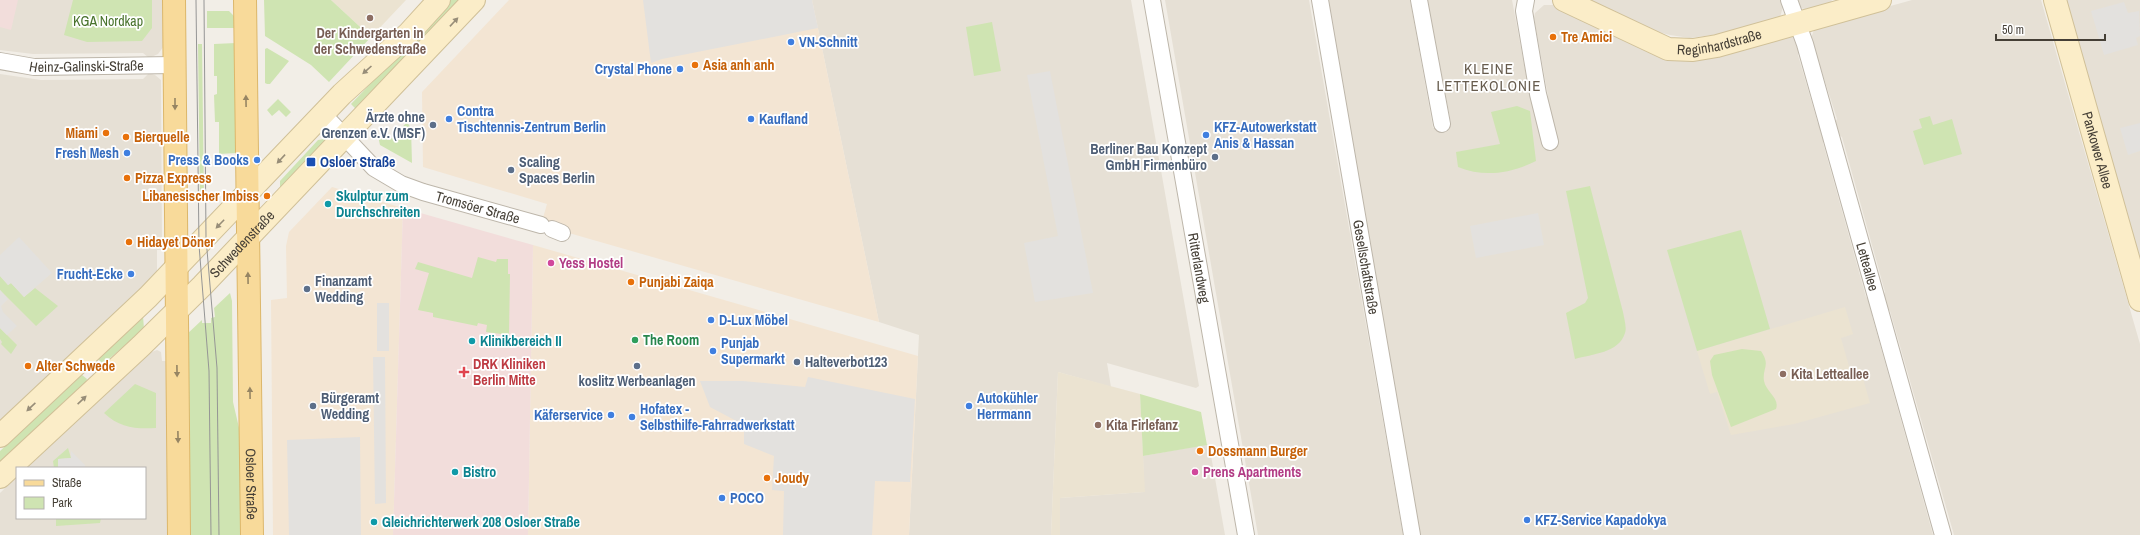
<svg xmlns="http://www.w3.org/2000/svg" width="2140" height="535" viewBox="0 0 2140 535" font-family="'Archivo Narrow',sans-serif">
<style>
.residential{fill:#e6e0d5}
.commercial{fill:#f3e5d3}
.education{fill:#ebe3d1}
.medical{fill:#f2dddb}
.green{fill:#cfe4b2}
.parking{fill:#e3e1de}
.lines{fill:none;stroke-linecap:round;stroke-linejoin:round}
.street-casing{stroke:#bdb6aa;stroke-width:18}
.secondary-casing{stroke:#d0c098;stroke-width:24}
.primary-casing{stroke:#dcb76b;stroke-width:24}
.street{stroke:#fff;stroke-width:16}
.secondary{stroke:#fbedc8;stroke-width:22}
.primary{stroke:#f8da9a;stroke-width:22}
.tram{stroke:#959595;stroke-width:1}
.oneway{fill:#978d78}
.oneway2{fill:#968563}
.education-dot{fill:#8d6e63;stroke:#fff;stroke-width:1.5}
.food-dot{fill:#e8710a;stroke:#fff;stroke-width:1.5}
.shop-dot{fill:#3f7fe0;stroke:#fff;stroke-width:1.5}
.service-dot{fill:#5c6f8a;stroke:#fff;stroke-width:1.5}
.transit-dot{fill:#1a4fb4;stroke:#fff;stroke-width:1.5}
.culture-dot{fill:#0f9aa8;stroke:#fff;stroke-width:1.5}
.hotel-dot{fill:#d1479c;stroke:#fff;stroke-width:1.5}
.leisure-dot{fill:#2e9e5b;stroke:#fff;stroke-width:1.5}
.health-dot{fill:#e0444e;stroke:#fff;stroke-width:1.5}
.labels{text-anchor:middle;dominant-baseline:central;stroke-width:3.5;stroke-linejoin:round;paint-order:stroke}
.park-label{font-size:14px;fill:#49732d;stroke:#fff}
.education-label{font-size:14px;font-weight:bold;fill:#785e54;stroke:#fff;text-anchor:start}
.food-label{font-size:14px;font-weight:bold;fill:#c56008;stroke:#fff;text-anchor:start}
.street-label{font-size:14px;fill:#453f36;stroke:#fff}
.shop-label{font-size:14px;font-weight:bold;fill:#366cbe;stroke:#fff;text-anchor:start}
.service-label{font-size:14px;font-weight:bold;fill:#4e5e75;stroke:#fff;text-anchor:start}
.transit-label{font-size:14px;font-weight:bold;fill:#164399;stroke:#fff;text-anchor:start}
.culture-label{font-size:14px;font-weight:bold;fill:#0d838f;stroke:#fff;text-anchor:start}
.hotel-label{font-size:14px;font-weight:bold;fill:#b23c85;stroke:#fff;text-anchor:start}
.leisure-label{font-size:14px;font-weight:bold;fill:#27864d;stroke:#fff;text-anchor:start}
.health-label{font-size:14px;font-weight:bold;fill:#be3a42;stroke:#fff;text-anchor:start}
.neighbourhood-label{font-size:15px;letter-spacing:1px;fill:#675c4e;stroke:#fff}
</style>
<rect width="100%" height="100%" fill="#f2eee7"/>
<path class="residential" d="M0,0H164V46L158,54L149,58L143,53L33,54L0,50Z
M812,0H1131L1199,386L1196,388L1107,363L1111,387L1058,372L1051,535H909L919,335L879,322Z
M1165,0H1309L1403,535H1258Z
M1326,0H1410L1433,128L1451,123L1427,0H1512L1531,101L1548,96L1534,18L1535,13L1544,5H1554L1625,41L1648,50L1790,35L1796,37L1800,50L1798,55L1818,124L1822,126L1825,136L1823,143L1866,297L1871,300L1874,311L1872,316L1933,535H1420Z
M1588,0H1783V7L1780,17L1718,34L1690,38L1670,35L1650,30Z
M1794,0H1832L1830,3L1805,9L1799,8Z
M1912,0H2041L2140,344V535H1954L1890,311L1886,308L1883,297L1885,292L1842,137L1837,134L1834,124L1837,119L1811,38L1814,30L1819,26Z
M2065,0H2140V259L2099,115Z
M149,73L155,75L161,80L162,250H157V274L0,420V74L41,80L143,79Z
M157,350L161,352L162,361H168L170,535H0V493L17,477V518H145V468H27L149,353Z
M1209,444L1225,535H1060V498L1144,492L1143,456Z"/>
<path class="commercial" d="M509,0H812L879,322L541,225L547,204L423,167L422,92Z
M332,187L403,208L393,535H273L271,300L287,298L286,246L289,232Z
M533,245L918,356L909,535H528Z"/>
<path class="education" d="M331,0H406L371,37Z
M1845,307L1853,334L1841,338L1850,370L1860,368L1870,403L1794,424L1731,435L1717,392L1710,394L1697,351Z
M1058,372L1140,394L1145,492L1060,498V535H1051Z"/>
<path class="medical" d="M0,0H18L11,30L0,27Z
M403,208L533,245L528,535H393Z"/>
<path class="green" d="M73,0H152V28L142,41L87,42L64,35Z
M264,0H331L371,37L329,82L311,65L265,36Z
M451,0H464L358,111L351,104Z
M207,11H229L236,18V28H207Z
M992,22L1001,71L974,76L966,27Z
M236,43L237,153L219,154V122H215L214,95L217,94V76H214V44Z
M198,44H202L204,201H200Z
M267,48L289,61L270,84H267L265,83V49Z
M278,99L291,112L286,117L279,110L272,116L267,110Z
M1517,106L1530,111L1536,161C1511,173 1485,178 1458,167L1456,152L1500,144L1491,112Z
M1930,116L1933,125L1952,119L1962,154L1924,165L1913,131L1922,128L1919,119Z
M407,122L411,128L412,163L380,145L378,136L381,133L390,140Z
M324,139L327,141L280,194V181L318,140Z
M1590,186L1623,312C1624,318 1627,328 1625,333C1619,353 1592,354 1575,359L1566,313L1585,303L1588,298L1566,191Z
M1741,230L1770,329L1697,351L1667,250Z
M478,257L496,262L497,259H508V274H510L509,335L486,332L487,325L478,323L477,326L433,317V313L418,310L429,273L415,269L418,262L472,278Z
M0,276L8,285L11,283L24,297L35,288L58,306L36,326L0,290Z
M230,293L232,301L233,402L240,432L242,535H188L186,335L202,320V323H211V318L215,317L214,308Z
M143,316L144,329L103,364L99,360V357Z
M0,328L17,345L11,354L1,344L2,342L0,339Z
M1742,349L1761,351C1771,366 1762,368 1764,381C1766,392 1780,398 1776,409L1731,427L1712,375L1710,361L1714,355Z
M82,375L87,379L86,382L0,462V451Z
M135,384L156,393V428C135,429 120,428 104,413Z
M1140,394L1201,412L1207,445L1143,456Z
M68,448L71,458L58,459V468H54L53,461Z
M56,518H101L100,523L56,526Z"/>
<path class="parking" d="M643,0H812L818,28L662,59L651,63Z
M2124,2L2128,13L2139,11L2140,36L2136,38L2138,45L2104,55L2091,11Z
M1050,71L1093,293L1035,302L1024,243L1058,236L1027,75Z
M2140,123V151L2128,155L2120,128Z
M1538,213L1544,245L1476,258L1470,226Z
M19,237L52,273L24,297L11,283L8,285L0,276V255Z
M0,290L8,299L1,306L3,312L17,326L7,335L0,328Z
M377,303H389V351H377Z
M373,357H385L386,503L375,504Z
M808,377L915,399L910,482L875,481L872,535H783L784,491L772,490L774,456L744,444V425L710,407L700,381H743L805,387Z
M360,437L361,535H289L287,440Z
M71,451L85,465V468H58V459L71,458Z"/>
<g class="lines">
<defs>
<g id="street">
<path id="s1" d="M1152,0L1246,535"/>
<path id="s2" d="M1320,0L1412,535"/>
<path d="M1419,0L1442,124"/>
<path d="M1526,0L1524,11L1538,94L1550,142"/>
<path id="s3" d="M1789,0L1805,44L1943,535"/>
<path id="s4" d="M0,61L34,67L174,65"/>
<path id="s5" d="M323,114L374,168L401,184L423,192L541,225"/>
<path d="M552,229L562,233"/>
</g>
<g id="secondary">
<path id="s6" d="M1564,0L1668,49L1693,50L1717,46L1880,0"/>
<path id="s7" d="M2055,0L2140,300"/>
<path d="M0,436L148,297L342,94L409,33L439,0"/>
<path id="s8" d="M0,477L141,346L202,286L474,0"/>
</g>
<g id="primary">
<path d="M174,0L179,535"/>
<path id="s9" d="M245,0L252,535"/>
</g>
</defs>
<use href="#street" class="street-casing"/>
<use href="#secondary" class="secondary-casing"/>
<use href="#primary" class="primary-casing"/>
<use href="#street" class="street"/>
<use href="#secondary" class="secondary"/>
<use href="#primary" class="primary"/>
<path class="tram" d="M196,0L199,245L209,371L211,535
M204,0L206,238L217,368L219,535"/>
</g>
<defs><path id="oneway-solid" d="M-6-.8H1V-3.2L6.5 0L1 3.2V.8H-6Z"/></defs>
<g class="oneway">
<use href="#oneway-solid" transform="translate(454 22) rotate(-47)"/>
<use href="#oneway-solid" transform="translate(367 70) rotate(138)"/>
<use href="#oneway-solid" transform="translate(281 159) rotate(133)"/>
<use href="#oneway-solid" transform="translate(220 224) rotate(134)"/>
<use href="#oneway-solid" transform="translate(82 400) rotate(-43)"/>
<use href="#oneway-solid" transform="translate(31 407) rotate(137)"/>
</g>
<g class="oneway2">
<use href="#oneway-solid" transform="translate(246 101) rotate(-91)"/>
<use href="#oneway-solid" transform="translate(175 104) rotate(90)"/>
<use href="#oneway-solid" transform="translate(248 278) rotate(-91)"/>
<use href="#oneway-solid" transform="translate(177 371) rotate(89)"/>
<use href="#oneway-solid" transform="translate(250 393) rotate(-91)"/>
<use href="#oneway-solid" transform="translate(178 437) rotate(89)"/>
</g>
<g class="education-dot">
<circle cx="370" cy="18" r="4"/>
<circle cx="1783" cy="374" r="4"/>
<circle cx="1098" cy="425" r="4"/>
</g>
<g class="food-dot">
<circle cx="1553" cy="37" r="4"/>
<circle cx="695" cy="65" r="4"/>
<circle cx="106" cy="133" r="4"/>
<circle cx="126" cy="137" r="4"/>
<circle cx="127" cy="178" r="4"/>
<circle cx="267" cy="196" r="4"/>
<circle cx="129" cy="242" r="4"/>
<circle cx="631" cy="282" r="4"/>
<circle cx="28" cy="366" r="4"/>
<circle cx="1200" cy="451" r="4"/>
<circle cx="767" cy="478" r="4"/>
</g>
<g class="shop-dot">
<circle cx="791" cy="42" r="4"/>
<circle cx="680" cy="69" r="4"/>
<circle cx="449" cy="119" r="4"/>
<circle cx="751" cy="119" r="4"/>
<circle cx="1206" cy="135" r="4"/>
<circle cx="127" cy="153" r="4"/>
<circle cx="257" cy="160" r="4"/>
<circle cx="131" cy="274" r="4"/>
<circle cx="711" cy="320" r="4"/>
<circle cx="713" cy="351" r="4"/>
<circle cx="969" cy="406" r="4"/>
<circle cx="611" cy="415" r="4"/>
<circle cx="632" cy="417" r="4"/>
<circle cx="722" cy="498" r="4"/>
<circle cx="1527" cy="520" r="4"/>
</g>
<g class="service-dot">
<circle cx="433" cy="125" r="4"/>
<circle cx="1215" cy="157" r="4"/>
<circle cx="511" cy="170" r="4"/>
<circle cx="307" cy="289" r="4"/>
<circle cx="797" cy="362" r="4"/>
<circle cx="637" cy="366" r="4"/>
<circle cx="313" cy="406" r="4"/>
</g>
<rect class="transit-dot" x="306" y="157" width="10" height="10" rx="2"/>
<g class="culture-dot">
<circle cx="328" cy="204" r="4"/>
<circle cx="472" cy="341" r="4"/>
<circle cx="455" cy="472" r="4"/>
<circle cx="374" cy="522" r="4"/>
</g>
<g class="hotel-dot">
<circle cx="551" cy="263" r="4"/>
<circle cx="1195" cy="472" r="4"/>
</g>
<circle class="leisure-dot" cx="635" cy="340" r="4"/>
<path class="health-dot" d="M462 366h4v4h4v4h-4v4h-4v-4h-4v-4h4z"/>
<g class="labels">
<g class="park-label">
<text x="108" y="21">KGA Nordkap</text>
</g>
<g class="education-label">
<text x="370" y="33" text-anchor="middle">Der Kindergarten in<tspan x="370" dy="16">der Schwedenstraße</tspan></text>
<text x="1791" y="374">Kita Letteallee</text>
<text x="1106" y="425">Kita Firlefanz</text>
</g>
<g class="food-label">
<text x="1561" y="37">Tre Amici</text>
<text x="703" y="65">Asia anh anh</text>
<text x="98" y="133" text-anchor="end">Miami</text>
<text x="134" y="137">Bierquelle</text>
<text x="135" y="178">Pizza Express</text>
<text x="259" y="196" text-anchor="end">Libanesischer Imbiss</text>
<text x="137" y="242">Hidayet Döner</text>
<text x="639" y="282">Punjabi Zaiqa</text>
<text x="36" y="366">Alter Schwede</text>
<text x="1208" y="451">Dossmann Burger</text>
<text x="775" y="478">Joudy</text>
</g>
<g class="street-label">
<text stroke="none"><textPath href="#s6" startOffset="167">Reginhardstraße</textPath></text>
<text stroke="none"><textPath href="#s4" startOffset="87">Heinz-Galinski-Straße</textPath></text>
<text stroke="none"><textPath href="#s7" startOffset="156">Pankower Allee</textPath></text>
<text stroke="none"><textPath href="#s5" startOffset="186">Tromsöer Straße</textPath></text>
<text stroke="none"><textPath href="#s8" startOffset="336">Schwedenstraße</textPath></text>
<text stroke="none"><textPath href="#s1" startOffset="272">Ritterlandweg</textPath></text>
<text stroke="none"><textPath href="#s2" startOffset="271">Gesellschaftstraße</textPath></text>
<text stroke="none"><textPath href="#s3" startOffset="278">Letteallee</textPath></text>
<text stroke="none"><textPath href="#s9" startOffset="484">Osloer Straße</textPath></text>
</g>
<g class="shop-label">
<text x="799" y="42">VN-Schnitt</text>
<text x="672" y="69" text-anchor="end">Crystal Phone</text>
<text x="457" y="111">Contra<tspan x="457" dy="16">Tischtennis-Zentrum Berlin</tspan></text>
<text x="759" y="119">Kaufland</text>
<text x="1214" y="127">KFZ-Autowerkstatt<tspan x="1214" dy="16">Anis &amp; Hassan</tspan></text>
<text x="119" y="153" text-anchor="end">Fresh Mesh</text>
<text x="249" y="160" text-anchor="end">Press &amp; Books</text>
<text x="123" y="274" text-anchor="end">Frucht-Ecke</text>
<text x="719" y="320">D-Lux Möbel</text>
<text x="721" y="343">Punjab<tspan x="721" dy="16">Supermarkt</tspan></text>
<text x="977" y="398">Autokühler<tspan x="977" dy="16">Herrmann</tspan></text>
<text x="640" y="409">Hofatex -<tspan x="640" dy="16">Selbsthilfe-Fahrradwerkstatt</tspan></text>
<text x="603" y="415" text-anchor="end">Käferservice</text>
<text x="730" y="498">POCO</text>
<text x="1535" y="520">KFZ-Service Kapadokya</text>
</g>
<g class="service-label">
<text x="425" y="117" text-anchor="end">Ärzte ohne<tspan x="425" dy="16">Grenzen e.V. (MSF)</tspan></text>
<text x="1207" y="149" text-anchor="end">Berliner Bau Konzept<tspan x="1207" dy="16">GmbH Firmenbüro</tspan></text>
<text x="519" y="162">Scaling<tspan x="519" dy="16">Spaces Berlin</tspan></text>
<text x="315" y="281">Finanzamt<tspan x="315" dy="16">Wedding</tspan></text>
<text x="805" y="362">Halteverbot123</text>
<text x="637" y="381" text-anchor="middle">koslitz Werbeanlagen</text>
<text x="321" y="398">Bürgeramt<tspan x="321" dy="16">Wedding</tspan></text>
</g>
<g class="transit-label">
<text x="320" y="162">Osloer Straße</text>
</g>
<g class="culture-label">
<text x="336" y="196">Skulptur zum<tspan x="336" dy="16">Durchschreiten</tspan></text>
<text x="480" y="341">Klinikbereich II</text>
<text x="463" y="472">Bistro</text>
<text x="382" y="522">Gleichrichterwerk 208 Osloer Straße</text>
</g>
<g class="hotel-label">
<text x="559" y="263">Yess Hostel</text>
<text x="1203" y="472">Prens Apartments</text>
</g>
<g class="leisure-label">
<text x="643" y="340">The Room</text>
</g>
<g class="health-label">
<text x="473" y="364">DRK Kliniken<tspan x="473" dy="16">Berlin Mitte</tspan></text>
</g>
<g class="neighbourhood-label">
<text x="1489" y="68">KLEINE<tspan x="1489" dy="17">LETTEKOLONIE</tspan></text>
</g>
</g>
<rect x="16" y="467" width="130" height="52" fill="#ffffff" stroke="#b5b2af"/>
<rect x="24" y="480" width="20" height="6" fill="#f8da9a" stroke="#b5b2af"/>
<text x="52" y="487" font-size="12" fill="#453f36">Straße</text>
<rect x="24" y="497" width="20" height="12" fill="#cfe4b2" stroke="#b5b2af"/>
<text x="52" y="507" font-size="12" fill="#453f36">Park</text>
<path d="M1996 34v6h109v-6" fill="none" stroke="#453f36" stroke-width="2"/>
<text x="2002" y="34" font-size="12" fill="#453f36" stroke="#ffffff" stroke-width="3" paint-order="stroke">50 m</text>
</svg>
